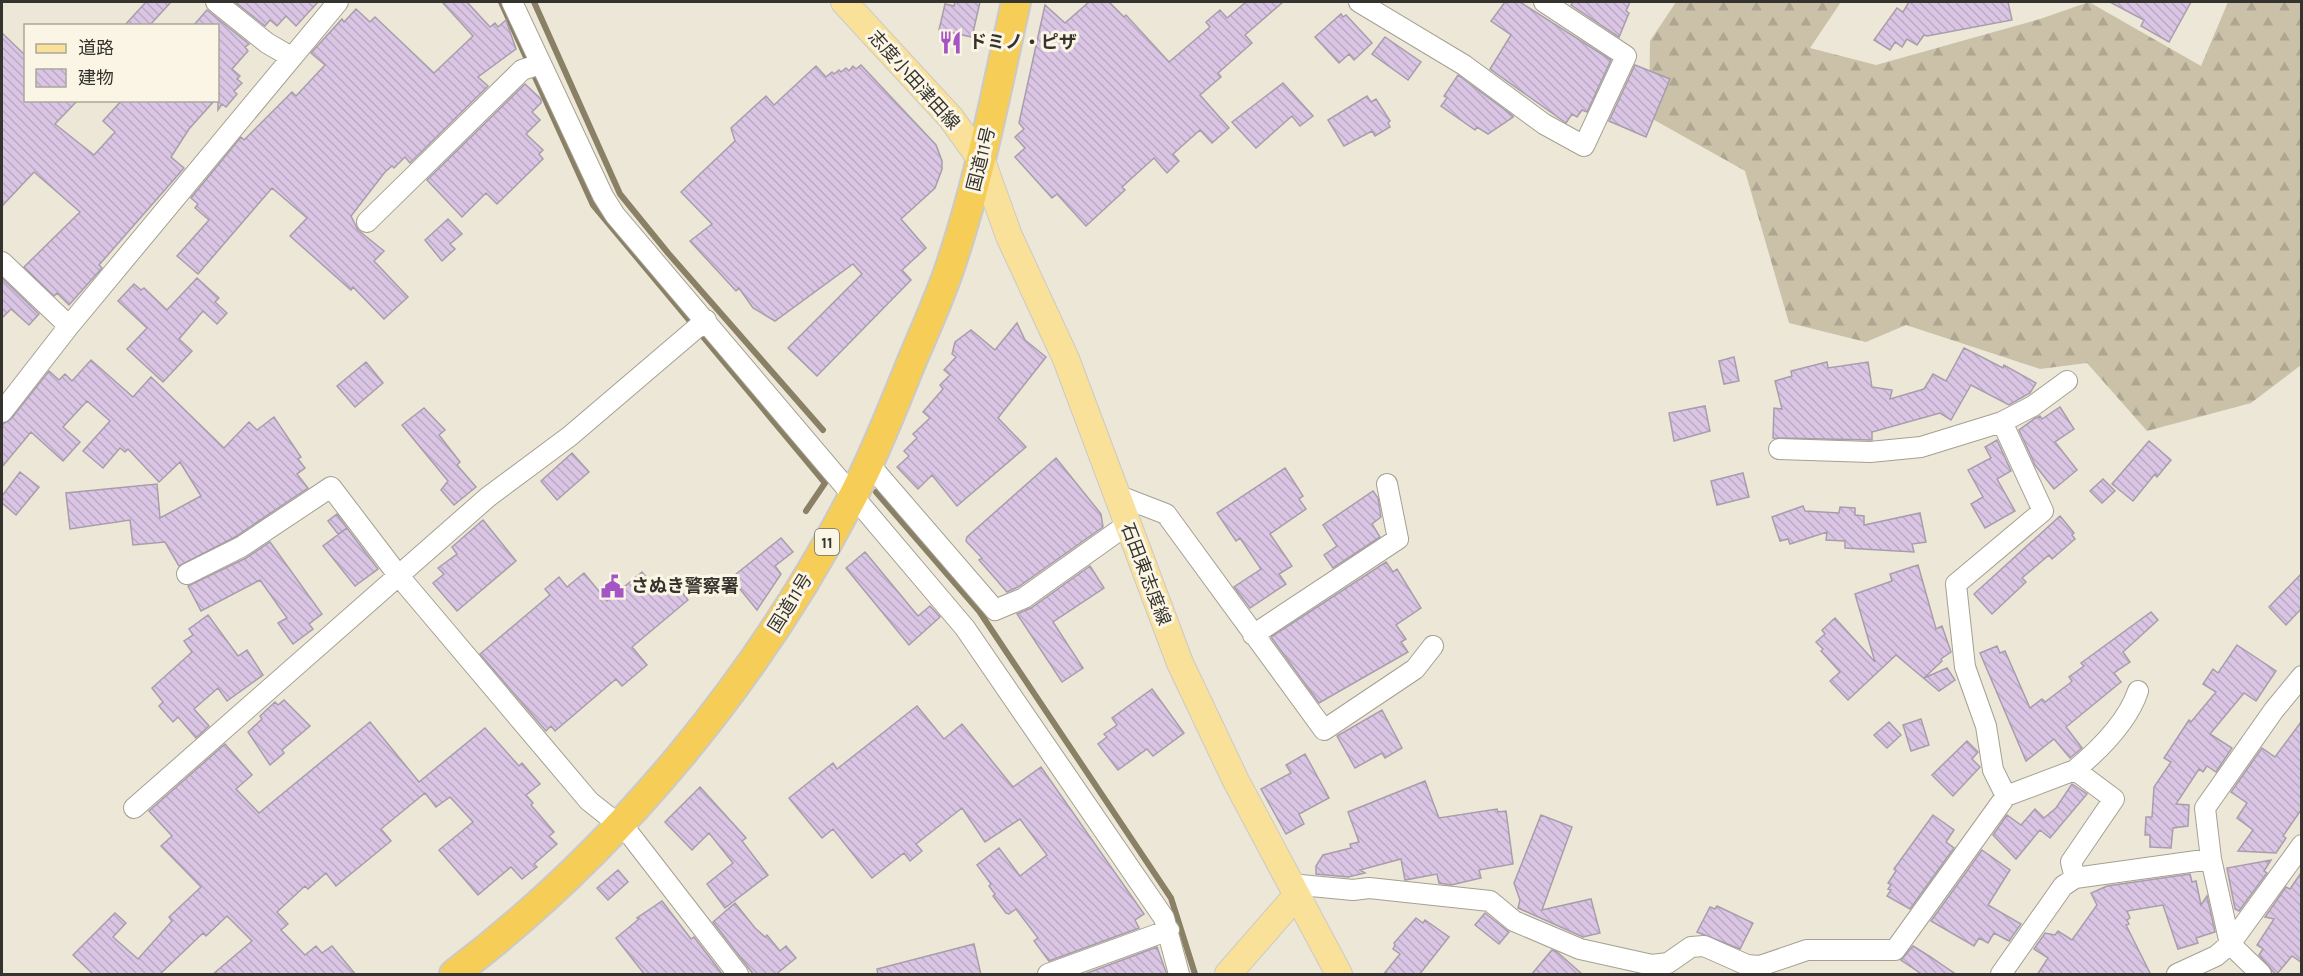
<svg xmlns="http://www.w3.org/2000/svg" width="2303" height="976" viewBox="0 0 2303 976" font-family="Karla,'Noto Sans JP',sans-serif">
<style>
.forest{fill:url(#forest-firs)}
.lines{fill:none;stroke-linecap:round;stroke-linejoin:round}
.stream{stroke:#898066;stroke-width:6}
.building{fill:url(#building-back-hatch);stroke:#a79eac;stroke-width:1.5}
.minor-casing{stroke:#a5a091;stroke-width:22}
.major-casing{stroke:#cacac8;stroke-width:28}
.highway-casing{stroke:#cacac8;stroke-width:32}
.minor{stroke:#fff;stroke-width:20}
.major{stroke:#f9e19a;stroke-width:26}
.highway{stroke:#f5cd57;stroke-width:28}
.labels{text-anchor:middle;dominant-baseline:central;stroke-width:6;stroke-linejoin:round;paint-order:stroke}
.shield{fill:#faf5e5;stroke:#706d64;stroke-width:1.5}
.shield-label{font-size:16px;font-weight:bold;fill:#35332d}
.poi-label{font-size:18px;font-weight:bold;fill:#35332d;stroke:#faf5e5;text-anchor:start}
.street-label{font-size:18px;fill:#35332d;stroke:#faf5e5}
</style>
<defs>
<pattern id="forest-firs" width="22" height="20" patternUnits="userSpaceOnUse" patternTransform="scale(1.5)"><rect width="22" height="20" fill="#cac1a8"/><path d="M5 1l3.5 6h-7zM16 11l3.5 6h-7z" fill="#aea691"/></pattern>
<pattern id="building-back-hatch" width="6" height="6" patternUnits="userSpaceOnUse" patternTransform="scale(1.5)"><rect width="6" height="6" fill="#dac5e4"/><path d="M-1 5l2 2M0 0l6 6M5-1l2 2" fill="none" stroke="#bcaac4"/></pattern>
</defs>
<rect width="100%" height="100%" fill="#ede7d7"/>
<path class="forest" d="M1676,2H1841L1810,48L1876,65L2040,19L2089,2L2201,66L2228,2H2301V365L2251,403L2147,431L2087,363L2040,369L1906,325L1866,342L1789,323L1745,171L1649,117L1650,41Z"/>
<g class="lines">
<path class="stream" d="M501,2L593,205L825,483L806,511
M534,2L620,194L668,253L823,430
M876,492L979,611L1171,898L1195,974"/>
</g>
<path class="building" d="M146,2H171L149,26H124Z
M235,2H318L296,26L286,16L277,26L270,20L265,26Z
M442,2H467L490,27L495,23L498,27L506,20L516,49L478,77L488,86L410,163L405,157L394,168L392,166L385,172L351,216L358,230L384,251L374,261L408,297L384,319L353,287L351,290L290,236L307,218L272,188L198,274L177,256L209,220L195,208L198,204L191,198L241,137L244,140L292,92L296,96L325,65L311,53L342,19L344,22L356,9L370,22L375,17L434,73L473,36Z
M955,2H980L972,37L939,30L945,4L954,6Z
M1089,2H1109L1124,17L1126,15L1169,62L1210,27L1206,22L1220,10L1227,18L1246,2H1283L1245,35L1252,43L1218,73L1221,77L1200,95L1229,128L1212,143L1200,130L1173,154L1179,161L1167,173L1154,158L1122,187L1125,190L1086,226L1057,194L1052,198L1015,157L1025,148L1015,137L1024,129L1019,123L1045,5L1065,23Z
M1505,2H1520L1611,60L1587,112L1582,110L1577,117L1572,114L1566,123L1490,69L1511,35L1491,21Z
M1573,2H1630L1626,11L1629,13L1619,37L1571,5Z
M1909,2H2008L2012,20L1927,36L1924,35L1917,45L1907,39L1902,47L1895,42L1890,50L1874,40L1897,8L1903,12Z
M2110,2H2191L2169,42L2141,26L2144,20Z
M207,10L249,44L245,47L248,51L232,69L240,76L237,79L242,83L234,91L237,94L226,107L222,104L218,110V26H193Z
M1341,14L1343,17L1346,15L1372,43L1354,60L1349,54L1339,63L1315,37Z
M2,33L26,56V100H78L55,124L94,155L115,132L103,121L122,100H215L189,129L171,157L184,168L99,265L102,268L69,305L57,293L54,296L24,267L80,212L34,172L2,206Z
M1385,37L1421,62L1408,80L1372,54Z
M861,65L936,145L942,161V169L935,188L901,219L926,248L902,270L911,280L817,376L788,348L862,274L853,264L775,321L753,308L739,288L736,291L690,241L712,224L681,192L735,141L731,128L766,96L774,105L816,66L826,77L832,72L834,74L839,70L841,72L846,68L849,71L853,66L856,69Z
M1635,65L1670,79L1646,137L1609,121Z
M1458,75L1513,116V117L1488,134L1477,127L1475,130L1441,106L1447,98L1444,96Z
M1283,83L1313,116L1300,126L1292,116L1256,148L1232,122Z
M525,84L541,99V103L532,112L540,120L526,134L543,150L539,154L543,159L497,204L486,193L462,217L427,180Z
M1367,96L1371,102L1376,99L1390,121L1388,123L1390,127L1375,136L1372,131L1344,146L1328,120Z
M448,219L462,234L450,244L455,249L442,261L425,240Z
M2,278L39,314L29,325L11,309L2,318Z
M197,278L219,298L215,302L227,313L217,324L203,311L179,339L192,351L163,382L127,349L147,328L118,301L134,284L141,290L144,288L167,310Z
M1017,323L1025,340L1046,357L998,418L1026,447L957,506L932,475L918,489L897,467L909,456L904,451L917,438L913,434L930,418L923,412L943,389L940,385L950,375L944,370L956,357L952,354L955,342L971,330L995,350Z
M1964,348L2003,368L2004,365L2036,383L2030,393L2009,405L1971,385L1951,420L1940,413L1872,432V440L1773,438L1774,408L1782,409L1775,381L1792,376L1791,371L1827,362L1828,368L1868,362L1872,387L1892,390L1890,399L1924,389L1933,374L1946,381Z
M1734,357L1739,381L1724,384L1719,361Z
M91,360L133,397L151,377L224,448L249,422L257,430L274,417L301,457L298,459L305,468L297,474L308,488L235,537L179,566L165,542L133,545L130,520L70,529L66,493L157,484L160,518L201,496L180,462L159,482L128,449L125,452L120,448L103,468L83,451L110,421L87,401L63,427L80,442L63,461L31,432L2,467V425L11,419L49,371L59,380L65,374L72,381Z
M366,362L383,383L355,407L337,386Z
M1705,406L1710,431L1674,441L1669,413Z
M2060,407L2074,429L2055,442L2077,470L2054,489L2035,465L2019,430L2034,419L2040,416L2042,419Z
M424,408L445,430L439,435L460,462L457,465L476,487L454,505L441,490L448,481L402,425Z
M1997,440L2011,471L1997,479L2015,511L1985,528L1971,504L1983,497L1968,470L1991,458L1985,447Z
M2149,441L2171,460L2157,477L2155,474L2133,501L2112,484Z
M572,453L589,472L557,500L541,481Z
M1056,458L1101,514L1103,527L1018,587L1007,592L979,560L982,558L966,541L967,537Z
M1285,468L1303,496L1299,499L1306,509L1270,534L1292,566L1279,574L1286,584L1250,608L1234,587L1261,569L1240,538L1236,541L1217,513Z
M20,472L39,487L16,515L2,503V496Z
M1743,473L1749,497L1717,505L1711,481Z
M2103,479L2115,491L2102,503L2090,491Z
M1373,491L1378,498L1381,517L1372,524L1380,537L1333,568L1324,555L1337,546L1323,525Z
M1803,506L1805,511L1839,513L1840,507L1855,508V515L1864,516V525L1920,513L1926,542L1912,544L1914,552L1845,548V541L1826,540L1827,532L1790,544L1788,539L1780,541L1772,517Z
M337,514L347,528L338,534L328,521Z
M2060,516L2074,533L2072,535L2075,539L2052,559L2049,555L2022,578L2026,582L1992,614L1974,594Z
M483,520L516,561L457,611L433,583L444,574L438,568L457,554L452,547Z
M347,528L378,569L355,586L323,546Z
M781,538L793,552L775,566L781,574L757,610L731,578Z
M270,542L322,614L309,624L313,629L293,644L278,623L287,618L260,580L201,611L188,586L246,558Z
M865,552L918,616L930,606L940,617L909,645L846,568Z
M1386,562L1393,572L1397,569L1421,608L1396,625L1406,639L1401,642L1408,652L1319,703L1271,637Z
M1918,565L1936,629L1942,626L1951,652L1941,659L1942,661L1924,678L1947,668L1955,680L1939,691L1896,655L1848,700L1830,681L1840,672L1821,651L1823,649L1816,642L1825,634L1822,630L1835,618L1875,662L1855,594L1892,581L1890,574Z
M1090,566L1104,588L1053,622L1083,668L1062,682L1017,614L1031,608Z
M642,572L658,591L672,580L688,600L632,647L647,665L622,686L616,679L555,731L551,726L546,731L480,654L550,595L545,589L559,577L567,587L584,573L607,601Z
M2301,574V609L2286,625L2269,607Z
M2151,612L2158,620L2123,652L2130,662L2114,673L2121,682L2066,727L2082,748L2070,758L2054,739L2026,761L1980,653L1997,646L2000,653L2005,651L2030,708L2042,699L2045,702L2070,683L2072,681L2069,677L2084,666L2081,663Z
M208,615L238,656L247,650L263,675L227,701L218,688L194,709L209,726L196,738L178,717L173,722L159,706L163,702L152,688L192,652L184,641L193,635L189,629Z
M2237,645L2276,671L2256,701L2244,693L2210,734L2232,748L2216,772L2207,766L2203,772L2199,769L2176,804L2189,805L2188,826L2173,828L2171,848L2150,847V835H2145L2146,817H2152L2154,787L2171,762L2164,758L2189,720L2191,722L2216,692L2203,684L2213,669L2218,673Z
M1152,689L1184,733L1153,756L1147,749L1118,770L1098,744L1107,737L1104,734L1117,725L1112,718Z
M284,700L310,726L282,750L284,753L270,765L248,732L262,719L260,716L275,702L278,705Z
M917,706L944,739L962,724L1013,787L1041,767L1144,914L1135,920L1139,928L1049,961L1034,941L1038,938L1016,909L1009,914L1006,913L993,896L995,894L989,886L991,884L977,865L999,848L1020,876L1047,855L1020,819L985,842L962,808L916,844L922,851L910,861L904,853L872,878L833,829L822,838L789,798L833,763L837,769Z
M1382,710L1402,748L1385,758L1382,753L1355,768L1337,736Z
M1921,719L1929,745L1911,751L1903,725Z
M370,722L419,782L485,728L519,766L522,763L540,784L526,795L533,803L531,805L554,832L549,836L557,844L534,864L537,867L522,879L511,867L478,895L439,850L473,822L450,797L436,807L425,793L381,829L391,841L336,886L326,873L308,889L305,886L277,912L288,924L281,930L305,955L316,946L322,953L332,946L356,975H212L252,941L227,916L206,936L203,933L159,975H94L73,955L115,913L126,923L113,937L138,959L172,921L169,917L201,887L161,846L172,836L149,811L225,744L252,775L236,789L259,813Z
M1889,722L1901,735L1887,748L1874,735Z
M2301,722V810L2283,836L2286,838L2276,853L2238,851L2253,830L2237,818L2247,803L2231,792L2262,748L2275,757Z
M1967,741L1978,752L1972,759L1980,767L1953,796L1932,775Z
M1305,754L1329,798L1299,814L1304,824L1286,834L1261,789L1291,773L1286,765Z
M1425,781L1439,818L1497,809L1498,812L1506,811L1513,864L1479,870L1481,878L1451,885L1439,883L1437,874L1405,880L1401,859L1360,870L1365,873L1348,877L1316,874V866L1323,855L1351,848L1350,844L1359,842L1348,812Z
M2072,784L2087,794L2050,838L2040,830L2016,859L1993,835L2007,815L2021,825L2035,809L2044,818L2056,808Z
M700,787L746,838L742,841L768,875L725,908L707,884L733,863L709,833L692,850L665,822Z
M1541,815L1572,827L1542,910L1591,899L1600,933L1583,937L1518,908L1520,900L1514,883Z
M1933,815L1954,830L1946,842L1954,848L1910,909L1887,896L1891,890L1888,889L1891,885L1888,883L1896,871L1894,869Z
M1982,850L2010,870L1988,905L2021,924L2009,941L1994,933L1988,943L1979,938L1974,946L1931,921Z
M2271,860L2264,871L2267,873L2239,911L2235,909L2227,868Z
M618,870L628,882L608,900L597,888Z
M2301,873V962L2292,956L2276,975L2259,955L2263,949L2257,945L2274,919L2265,917L2286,887L2290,889Z
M2190,874L2192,882L2196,881L2201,905L2207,896L2215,932L2196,938L2198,943L2178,949L2163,905L2127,911L2130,918L2127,920L2129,924L2126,925L2151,975H2037L2048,958L2034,949L2045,933L2055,935L2058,931L2072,940L2097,905L2091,893L2107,886Z
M662,901L691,939L694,937L723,975H645L616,938L639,919L637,918Z
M735,903L755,928L765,937L767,935L780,951L786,946L796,958L775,975H754L713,922Z
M1717,906L1753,923L1740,949L1697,932L1710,907L1715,909Z
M1485,913L1509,932L1499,944L1475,925Z
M1416,918L1423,923L1425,920L1449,937L1419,975H1383L1400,954L1393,949L1395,945L1394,943Z
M974,944L981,975H878L877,969Z
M1913,946L1929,956L1957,975H1923L1901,960Z
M1157,947L1167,975H1082Z
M1552,950L1557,952L1583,975H1531Z"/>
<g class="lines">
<defs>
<path id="minor" d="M216,2L267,43L291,57
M512,2L603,196L615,215L965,628L1164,918L1179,974
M1359,2L1464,65L1544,124L1584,146L1626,56L1544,2
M367,222L522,70L540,64
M2,262L69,326
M2,412L69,326L338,2
M2002,422L2043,511L1956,584L1965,667L1986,726L1993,770L2006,796
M1779,449L1870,452L1921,447L2002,422L2033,406L2067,381
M869,464L995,610L1024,598L1128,524
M1117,495L1166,514L1324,730L1415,669L1433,646
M187,574L241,547L331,487L398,575L589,801L628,832L738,974
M1253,635L1398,539L1387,484
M134,808L488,497L570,436L706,320
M2075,878L2071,862L2114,799L2075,770C2099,750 2128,721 2138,691
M1290,884L1353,890L1369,888L1490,901L1514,921L1580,949L1652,965L1668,963L1691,947L1704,946L1747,965L1760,966L1807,950H1895L2006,796L2075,770
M1048,974L1169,930
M2001,974L2063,886L2075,878L2211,859
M2177,974L2216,956L2230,944L2302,845
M2261,974L2230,944L2211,859L2205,808L2274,710L2302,676"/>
<path id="major" d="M844,2L951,118L982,161L1009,236L1066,359L1180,663L1236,781L1339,974
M1228,974L1297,895"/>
<path id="highway" d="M454,974C619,849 759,678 854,494C877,450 895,402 914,356C926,328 939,299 949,270C979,183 996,92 1016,2"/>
</defs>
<use href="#minor" class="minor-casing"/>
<use href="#major" class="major-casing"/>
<use href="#highway" class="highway-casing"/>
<use href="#minor" class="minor"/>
<use href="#major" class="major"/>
<use href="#highway" class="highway"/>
</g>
<defs>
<symbol id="restaurant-bare" viewBox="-9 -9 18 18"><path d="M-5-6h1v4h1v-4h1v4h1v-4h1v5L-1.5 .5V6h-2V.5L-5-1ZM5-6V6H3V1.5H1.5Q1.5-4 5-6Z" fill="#a454c5" stroke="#faf5e5" stroke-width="2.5" paint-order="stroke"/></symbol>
<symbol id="civic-bare" viewBox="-9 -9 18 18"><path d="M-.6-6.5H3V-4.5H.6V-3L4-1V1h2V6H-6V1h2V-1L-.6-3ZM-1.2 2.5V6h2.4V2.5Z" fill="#a454c5" stroke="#faf5e5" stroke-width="2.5" paint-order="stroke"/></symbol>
</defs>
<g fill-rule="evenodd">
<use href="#restaurant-bare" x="934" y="26" width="33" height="33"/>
<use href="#civic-bare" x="596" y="570" width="33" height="33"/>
</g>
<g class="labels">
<rect class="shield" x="815" y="529" width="24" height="26" rx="4.5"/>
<g class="shield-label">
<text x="827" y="542">11</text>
</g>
<g class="poi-label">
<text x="969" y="42">ドミノ・ピザ</text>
<text x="631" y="586">さぬき警察署</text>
</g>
<g class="street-label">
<text transform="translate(914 80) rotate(48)">志度小田津田線</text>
<text transform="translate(981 159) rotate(-76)">国道11号</text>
<text transform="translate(1146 574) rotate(69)">石田東志度線</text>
<text transform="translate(790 603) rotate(-58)">国道11号</text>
</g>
</g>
<rect width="2303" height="976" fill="none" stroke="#35332d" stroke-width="6"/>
<rect x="24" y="24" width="195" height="78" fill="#faf5e5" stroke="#aba79b" stroke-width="1.5"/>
<rect x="36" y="44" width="30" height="9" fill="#f9e19a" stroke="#aba79b" stroke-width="1.5"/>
<text x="78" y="54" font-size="18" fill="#35332d">道路</text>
<rect x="36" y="69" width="30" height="18" fill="url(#building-back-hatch)" stroke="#aba79b" stroke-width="1.5"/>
<text x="78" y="84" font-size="18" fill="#35332d">建物</text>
</svg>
